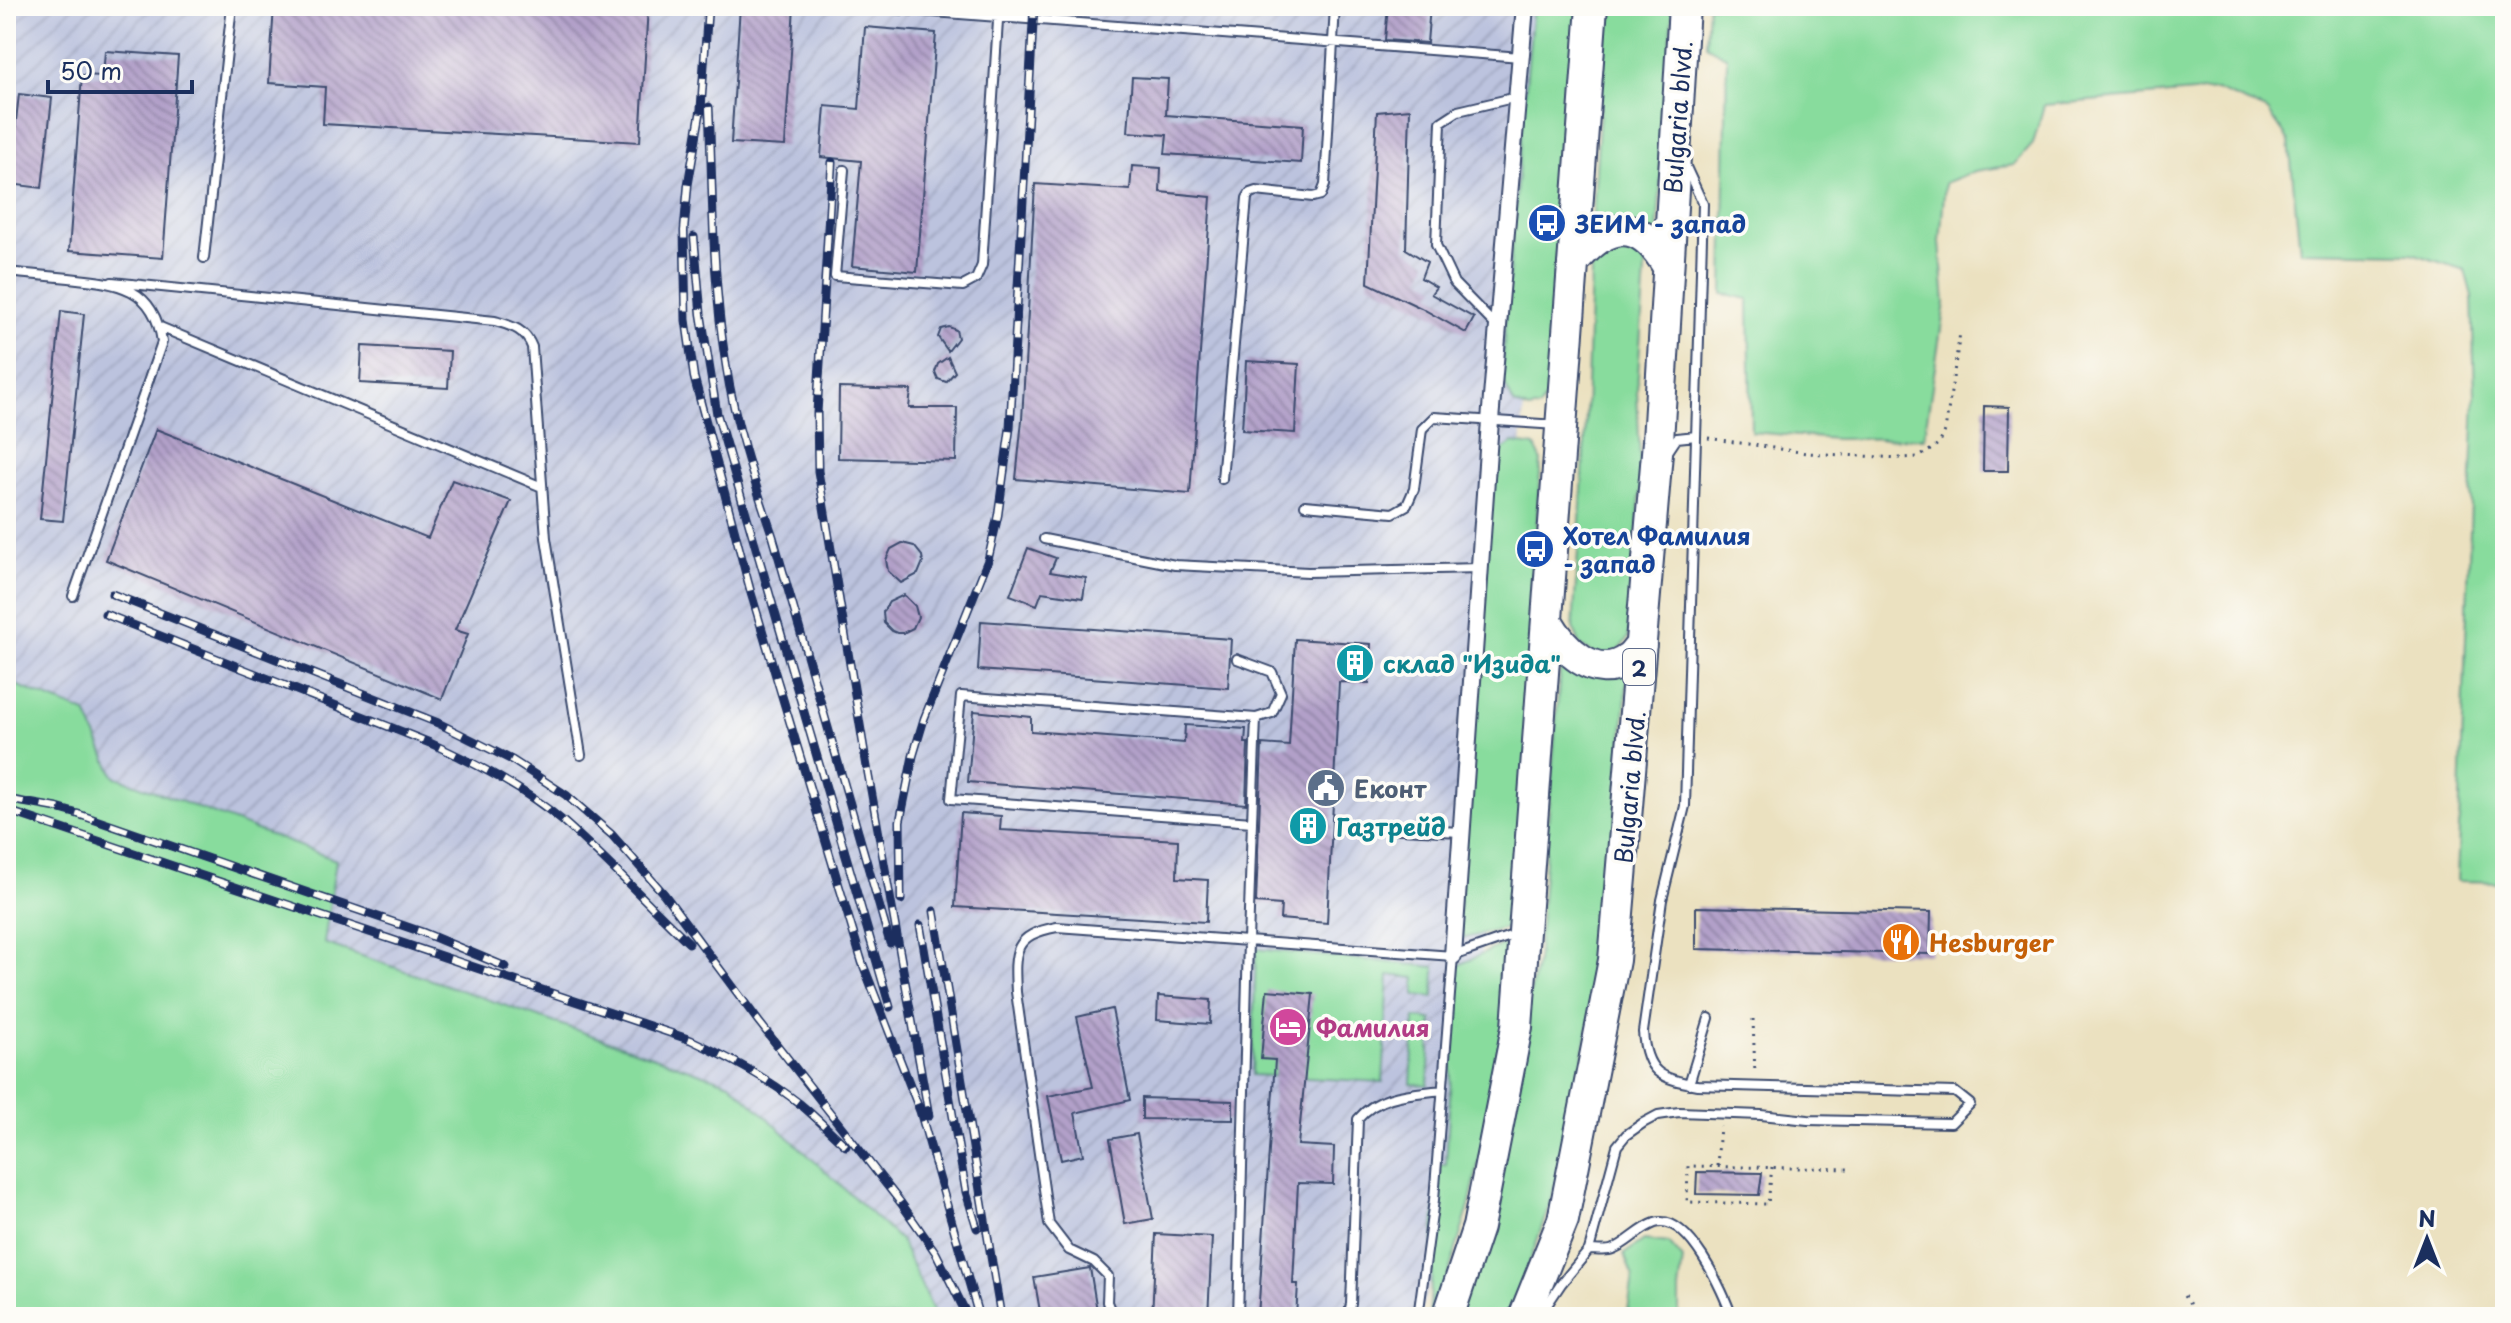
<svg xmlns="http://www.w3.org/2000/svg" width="2511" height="1323" viewBox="0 0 2511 1323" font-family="'Playpen Sans',sans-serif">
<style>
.industrial{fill:url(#industrial-furrows)}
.grass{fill:#88dc9d;stroke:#52867e;stroke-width:2}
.building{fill:url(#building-back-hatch)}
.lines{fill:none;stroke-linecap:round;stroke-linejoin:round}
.lane-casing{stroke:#3a4a6d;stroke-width:12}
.street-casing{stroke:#3a4a6d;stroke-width:20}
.highway-casing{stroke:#3a4a6d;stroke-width:34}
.path{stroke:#3a4a6d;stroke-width:3;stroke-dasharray:2 6;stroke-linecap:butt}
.lane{stroke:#fff;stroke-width:8}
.street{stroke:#fff;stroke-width:16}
.highway{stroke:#fff;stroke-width:30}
.rail-casing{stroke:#1b2f5e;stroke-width:9}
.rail{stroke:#fdfcf7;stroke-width:6;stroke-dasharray:18;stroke-linecap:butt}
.labels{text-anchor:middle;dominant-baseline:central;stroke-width:7;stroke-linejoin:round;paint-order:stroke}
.shield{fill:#fdfcf7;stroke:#5f6c8c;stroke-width:2}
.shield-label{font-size:22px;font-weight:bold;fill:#1b2f5e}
.street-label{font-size:24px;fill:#1b2f5e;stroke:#fdfcf7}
.transit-label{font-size:24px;font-weight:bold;fill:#164399;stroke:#fdfcf7;text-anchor:start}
.culture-label{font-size:24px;font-weight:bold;fill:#0d838f;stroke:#fdfcf7;text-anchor:start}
.service-label{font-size:24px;font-weight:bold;fill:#4e5e75;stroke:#fdfcf7;text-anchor:start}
.food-label{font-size:24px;font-weight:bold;fill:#c56008;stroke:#fdfcf7;text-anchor:start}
.hotel-label{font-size:24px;font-weight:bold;fill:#b23c85;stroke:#fdfcf7;text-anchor:start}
</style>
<defs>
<pattern id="industrial-furrows" width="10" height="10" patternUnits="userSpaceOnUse" patternTransform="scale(2)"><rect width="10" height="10" fill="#bcc3de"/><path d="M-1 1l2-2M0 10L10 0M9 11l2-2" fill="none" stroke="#a1a8c1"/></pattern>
<pattern id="building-back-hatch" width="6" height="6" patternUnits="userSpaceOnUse" patternTransform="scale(2)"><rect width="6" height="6" fill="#b2a0c9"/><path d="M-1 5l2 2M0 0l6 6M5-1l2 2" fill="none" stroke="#9083a6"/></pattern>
</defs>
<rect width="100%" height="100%" fill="#fdfcf7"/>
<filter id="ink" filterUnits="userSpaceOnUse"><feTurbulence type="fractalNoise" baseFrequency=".0125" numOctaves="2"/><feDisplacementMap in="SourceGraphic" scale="16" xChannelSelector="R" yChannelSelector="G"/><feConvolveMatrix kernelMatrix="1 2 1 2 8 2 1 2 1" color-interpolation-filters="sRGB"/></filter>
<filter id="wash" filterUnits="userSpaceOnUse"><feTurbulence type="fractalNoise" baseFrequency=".006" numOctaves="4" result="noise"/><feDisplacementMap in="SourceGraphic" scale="32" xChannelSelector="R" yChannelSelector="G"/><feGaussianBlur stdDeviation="1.8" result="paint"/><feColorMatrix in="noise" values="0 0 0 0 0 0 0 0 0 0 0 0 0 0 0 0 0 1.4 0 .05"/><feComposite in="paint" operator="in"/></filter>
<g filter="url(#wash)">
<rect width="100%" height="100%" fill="#ebe1c0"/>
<path class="industrial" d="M6,6H1553L1499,750L1466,1117L1440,1251L1419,1317H936L901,1241L730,1083L6,833Z"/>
<path class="grass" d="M1533,6H1583L1575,114L1562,181L1547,396L1539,408L1529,410L1514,404L1502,379L1506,309Z
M1607,6H1673L1657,235L1592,228Z
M1708,6H2505V882L2457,881L2475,395L2472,296L2465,270L2411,253L2300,251L2289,141L2268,111L2216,90L2044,105L2033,144L2014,165L1975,171L1945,183L1940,242L1945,303L1924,438L1836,439L1751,432L1749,299L1723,294L1727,57L1706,45Z
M1633,243L1646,256L1637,390L1641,485L1628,638L1618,651L1599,657L1581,646L1573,628L1585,443L1591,271L1605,247Z
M1513,443L1535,446L1541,459L1530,624L1536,694L1516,926L1457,940L1489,467L1498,453Z
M1561,659L1628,670L1608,917L1569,1136L1549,1206L1527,1270L1508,1317H1459L1537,962Z
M6,681L86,713L114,776L336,860L324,943L730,1083L901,1241L936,1317H6Z
M1503,944L1514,952L1507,1032L1469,1207L1435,1317H1429L1438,1165H1446L1457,966Z
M1256,949L1435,967L1434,997L1415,995V978L1389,975L1383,1082L1252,1075Z
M1415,1018L1432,1020L1428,1085L1411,1084Z
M1644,1240L1669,1243L1683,1259L1679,1290V1317H1627L1633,1277L1624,1254Z"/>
<g id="blocks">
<path class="building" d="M274,6H648L640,142L323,124L325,87L269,83Z
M740,6H794L785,146L731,143Z
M1388,6H1430L1427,43L1385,40Z
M865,27L936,33L917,272L852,266L861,161L821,157L825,106L859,109Z
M105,51L178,56L163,258L69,251L82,75L103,76Z
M1132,77L1168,79L1166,115L1303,125L1301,163L1165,154L1167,135L1128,132Z
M19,94L52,98L42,188L9,184Z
M1410,109L1406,249L1427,262L1421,278L1436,287L1431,294L1474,318L1466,333L1421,308L1368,283L1377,112Z
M1132,166L1161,168L1160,192L1211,197L1190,494L1016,479L1022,420L1035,184L1130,190Z
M61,311L84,314L63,521L40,519Z
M949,327L956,330L958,338L948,351L938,337L941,329Z
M362,346L450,351L448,388L360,383Z
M948,357L955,372L946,382L938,379L935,372L938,364Z
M1246,361L1299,364L1295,433L1242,430Z
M839,388L911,390L909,408H957L956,461L838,458Z
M1984,406L2009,407L2008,471H1983Z
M156,429L428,538L452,480L511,501L455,630L468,634L442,699L106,560Z
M902,543L914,546L922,556L923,562L918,574L901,583L888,571L886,560L891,549Z
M1028,548L1056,558L1050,572L1086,578L1083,598L1042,592L1037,605L1010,595Z
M904,595L915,606L918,617L913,628L903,633H897L892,631L884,623L883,612L889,602Z
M981,621L1231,639L1228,688L978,670Z
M1295,639L1371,644L1369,683L1339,682L1327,923L1280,919L1281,905L1256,903L1262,744L1289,746Z
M974,711L1031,717V731L1184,743L1185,725L1246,729L1245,743H1248L1246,804L968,782Z
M961,813L1001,816L1000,830L1178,840L1177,878L1208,880L1206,922L955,907Z
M1696,907L1931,912L1930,954L1696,949Z
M1267,990L1313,994L1298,1145L1334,1147L1333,1184L1298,1183L1293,1284H1298L1296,1317H1258L1275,1060L1261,1059Z
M1158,996L1211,1000L1210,1024L1157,1020Z
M1112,1009L1130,1100L1075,1113L1083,1155L1061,1160L1048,1096L1093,1087L1077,1017Z
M1142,1098L1233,1101V1120L1142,1119Z
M1137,1134L1153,1219L1125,1224L1110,1139Z
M1697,1172L1762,1173L1759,1195L1696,1194Z
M1156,1234L1212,1237L1208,1317H1152Z
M1090,1268L1098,1317H1041L1034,1277Z"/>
</g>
</g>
<g filter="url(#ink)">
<use href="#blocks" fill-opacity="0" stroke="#3a4a6d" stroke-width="2"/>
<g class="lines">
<defs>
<path id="lane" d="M856,6L1521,57
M844,170L835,276L963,286L976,279L982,265L999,6
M204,258L232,6
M6,272C27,274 48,276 69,278C117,283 154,286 162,342L73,596
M112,282L495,321C512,326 525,329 532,347L546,538L581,755
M1496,326L1454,283L1436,245L1441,122L1458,111L1517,97
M160,327L542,487
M1669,450L1677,438L1696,436
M1222,479L1247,198L1250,193L1256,191L1313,197L1321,195L1325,185L1335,6
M1305,505L1393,513L1407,505L1414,489L1422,429L1434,417L1557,425
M1044,539L1175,565L1308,572L1480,568
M1237,659L1272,672L1281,693L1272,713L1256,718L961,696L951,799L1252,822L1256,718
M1252,822L1248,941L1453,956L1516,934
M1342,826L1461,832
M1689,1084L1709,1018
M1589,1250C1596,1250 1607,1252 1613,1249C1628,1243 1640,1228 1655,1223C1688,1212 1724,1293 1732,1317
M1113,1317L1107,1302L1108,1276L1094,1262L1069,1250L1049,1224L1016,992C1014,951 1013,935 1057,927L1248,941L1238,1317
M1348,1317L1351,1304L1358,1119C1379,1094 1411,1094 1442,1090
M1418,1317L1434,1200L1453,956
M1539,1317L1561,1284L1589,1250L1617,1146L1626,1135L1643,1123L1658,1115L1679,1112L1761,1115L1808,1120L1951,1123L1970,1104L1955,1092L1697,1085C1660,1079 1646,1072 1643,1032L1662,900L1685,806L1703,204L1686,167"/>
<path id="street" d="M1453,956L1490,421L1525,6"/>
<path id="highway" d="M1573,263C1606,223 1638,215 1667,265
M1547,621C1562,647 1595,684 1628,659C1633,656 1637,649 1641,645
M1448,1317L1478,1227L1517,1027L1592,6
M1524,1317L1563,1220L1614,960L1658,441L1684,6"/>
</defs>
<use href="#lane" class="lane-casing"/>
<use href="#street" class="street-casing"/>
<use href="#highway" class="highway-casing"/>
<path class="path" d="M1708,438L1806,453L1900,458L1919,457L1932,449L1940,442L1945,431L1960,333
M1753,1019L1755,1075
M1717,1166L1720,1126
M1772,1167L1768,1204L1687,1202L1688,1166L1850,1169
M2184,1296L2199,1317"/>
<use href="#lane" class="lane"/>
<use href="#street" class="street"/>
<use href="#highway" class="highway"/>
<defs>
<path id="rail" d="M708,6L701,109L688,185L684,231L686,320L694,377L751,593L862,962L920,1111L979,1317
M709,107C713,195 712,278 726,365C735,424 754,481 773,537L890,943
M832,162L817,413L818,471L868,773L929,1116
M694,237L701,314L717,414L890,1007
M112,594L438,723L512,760L566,795L612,835L664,894L759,1022L901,1203L936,1253L968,1317
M105,614L430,743C477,764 524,788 564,822C607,860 647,903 689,943
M6,799L57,808L78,814L422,932L506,967
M6,810L691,1040C729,1058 766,1077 800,1104C816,1117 830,1132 846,1146
M901,900L900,821L913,756L924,719L988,560L998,515L1010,428L1034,6
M934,911L1001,1317
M920,925L966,1192L977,1228"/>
</defs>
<use href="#rail" class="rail-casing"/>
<use href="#rail" class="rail"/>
</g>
</g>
<defs>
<symbol id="bus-disc" viewBox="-11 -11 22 22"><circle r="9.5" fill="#1a4fb4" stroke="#fdfcf7"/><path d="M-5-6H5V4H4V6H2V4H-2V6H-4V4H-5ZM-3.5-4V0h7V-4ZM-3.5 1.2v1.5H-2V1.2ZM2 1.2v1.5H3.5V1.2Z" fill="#fff"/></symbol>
<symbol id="building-disc" viewBox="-11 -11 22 22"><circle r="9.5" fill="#0f9aa8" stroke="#fdfcf7"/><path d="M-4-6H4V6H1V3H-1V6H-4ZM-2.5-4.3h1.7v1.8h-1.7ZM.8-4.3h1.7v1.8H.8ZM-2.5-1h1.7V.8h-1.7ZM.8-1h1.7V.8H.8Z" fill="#fff"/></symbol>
<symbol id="civic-disc" viewBox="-11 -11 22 22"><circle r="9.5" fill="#5c6f8a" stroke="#fdfcf7"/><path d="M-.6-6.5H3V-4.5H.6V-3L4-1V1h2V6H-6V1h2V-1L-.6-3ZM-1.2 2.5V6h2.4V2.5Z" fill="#fff"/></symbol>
<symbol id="restaurant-disc" viewBox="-11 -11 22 22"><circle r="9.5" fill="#e8710a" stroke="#fdfcf7"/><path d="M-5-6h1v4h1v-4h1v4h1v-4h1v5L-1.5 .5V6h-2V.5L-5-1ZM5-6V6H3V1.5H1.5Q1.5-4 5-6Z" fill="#fff"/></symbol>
<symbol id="hotel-disc" viewBox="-11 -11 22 22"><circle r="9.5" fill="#d1479c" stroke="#fdfcf7"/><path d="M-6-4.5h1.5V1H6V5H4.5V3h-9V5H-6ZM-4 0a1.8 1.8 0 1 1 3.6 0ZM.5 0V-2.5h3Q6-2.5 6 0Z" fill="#fff"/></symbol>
</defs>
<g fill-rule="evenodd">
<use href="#bus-disc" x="1525" y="201" width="44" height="44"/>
<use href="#bus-disc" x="1513" y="527" width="44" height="44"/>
<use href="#building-disc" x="1333" y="641" width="44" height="44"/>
<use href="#civic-disc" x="1304" y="766" width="44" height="44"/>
<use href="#building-disc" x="1286" y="804" width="44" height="44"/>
<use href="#restaurant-disc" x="1879" y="920" width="44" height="44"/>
<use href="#hotel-disc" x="1266" y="1005" width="44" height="44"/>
</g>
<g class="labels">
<rect class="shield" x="1623" y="649" width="32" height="36" rx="6"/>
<g class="shield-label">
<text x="1639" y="667">2</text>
</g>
<g class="street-label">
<text transform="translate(1677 117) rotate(-86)">Bulgaria blvd.</text>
<text transform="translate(1629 787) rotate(-85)">Bulgaria blvd.</text>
</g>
<g class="transit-label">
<text x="1575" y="223">ЗЕИМ - запад</text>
<text x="1563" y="535">Хотел Фамилия<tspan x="1563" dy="28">- запад</tspan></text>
</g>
<g class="culture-label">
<text x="1383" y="663">склад "Изида"</text>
<text x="1336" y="826">Газтрейд</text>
</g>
<g class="service-label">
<text x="1354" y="788">Еконт</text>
</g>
<g class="food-label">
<text x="1929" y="942">Hesburger</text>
</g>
<g class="hotel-label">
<text x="1316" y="1027">Фамилия</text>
</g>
</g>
<rect width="2511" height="1323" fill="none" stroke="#fdfcf7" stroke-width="32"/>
<g transform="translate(2427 1239)" stroke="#fdfcf7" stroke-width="6" paint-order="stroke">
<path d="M0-6L14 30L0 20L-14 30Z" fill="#1b2f5e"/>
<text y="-12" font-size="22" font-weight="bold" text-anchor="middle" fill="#1b2f5e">N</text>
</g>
<path d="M48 80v12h144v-12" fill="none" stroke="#1b2f5e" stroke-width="4"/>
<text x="60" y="80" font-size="24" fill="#1b2f5e" stroke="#fdfcf7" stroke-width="6" paint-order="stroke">50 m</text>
</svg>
